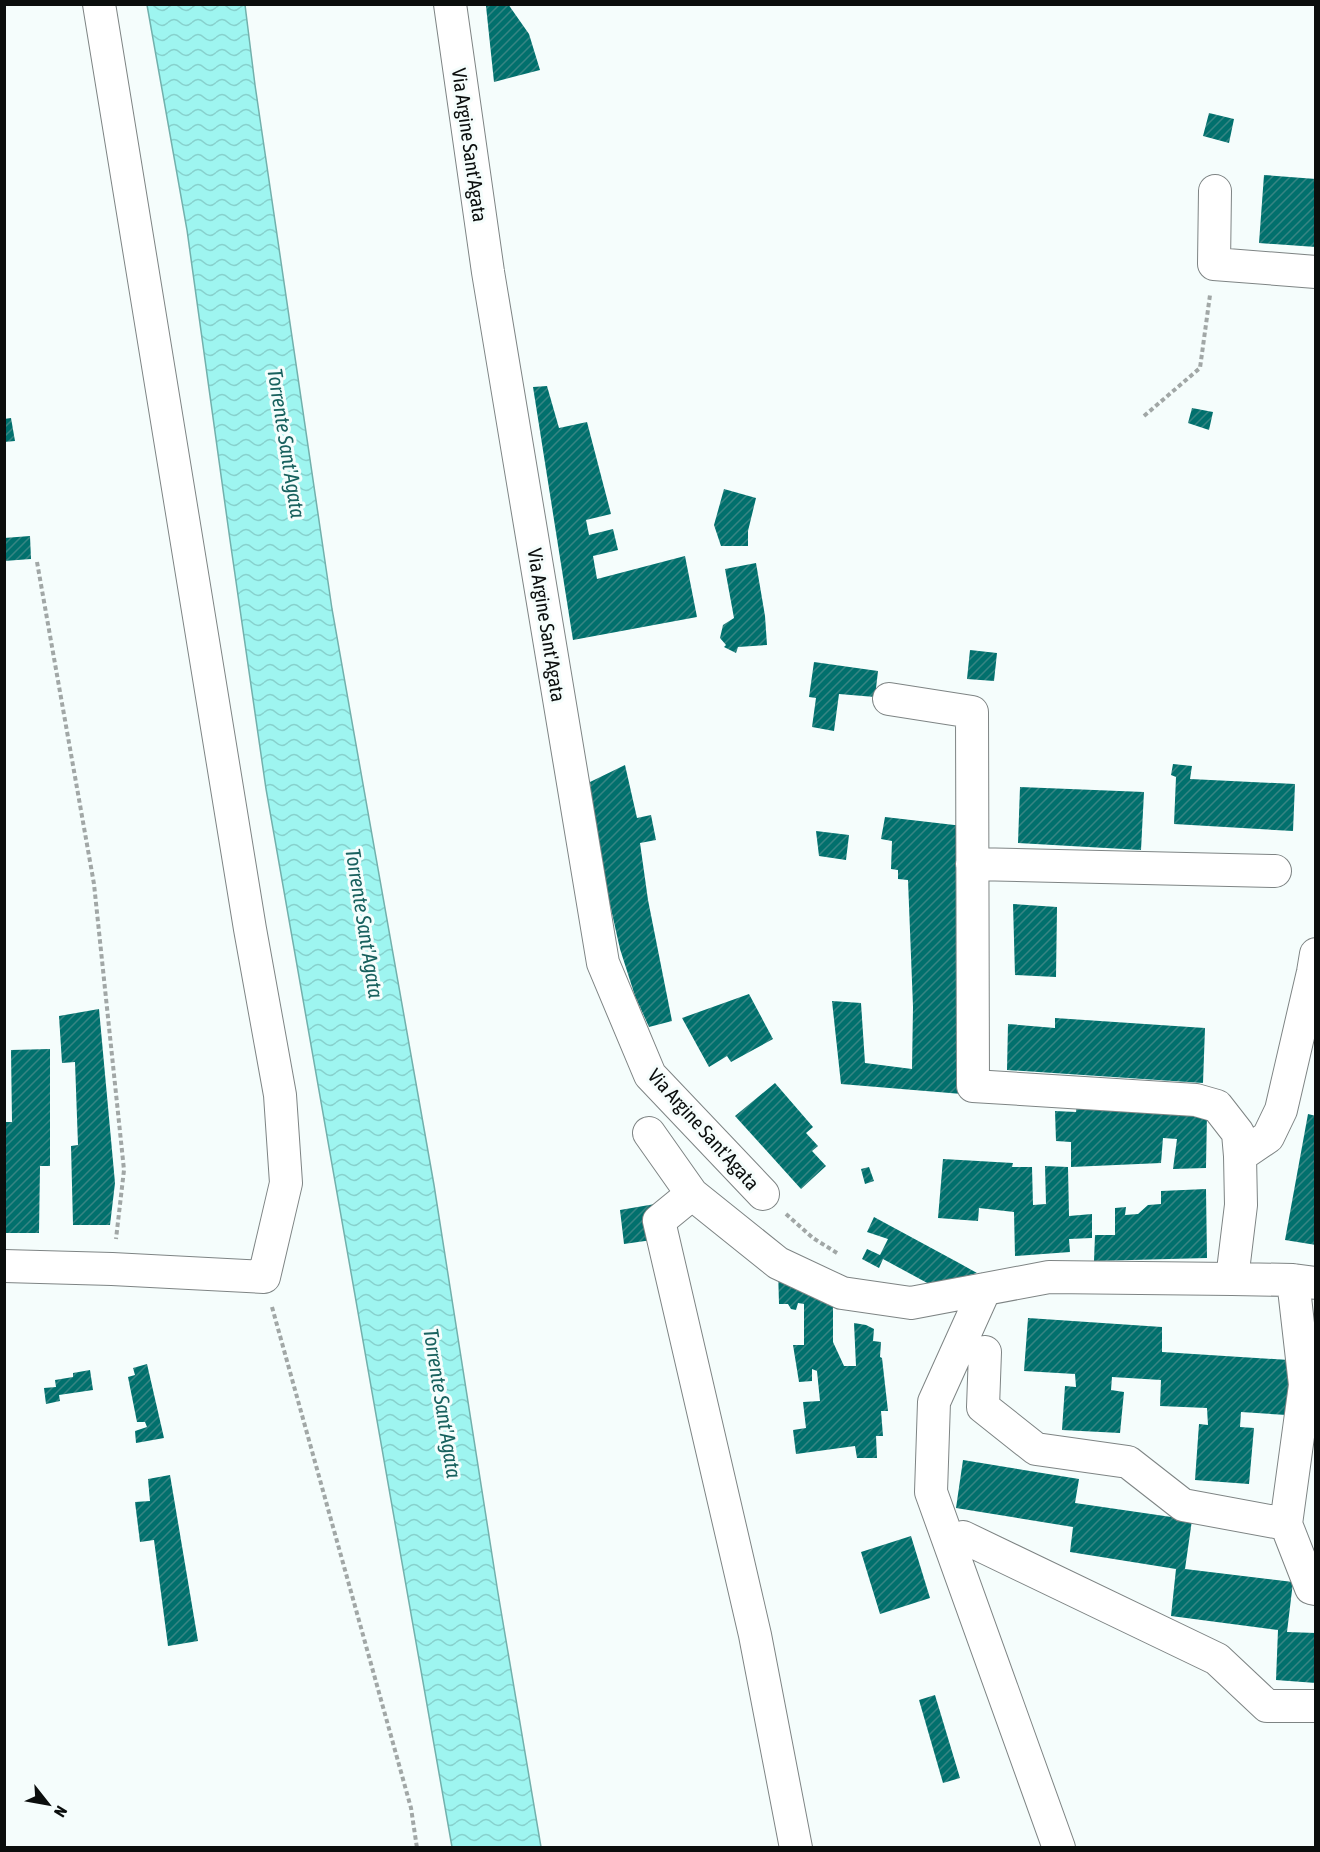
<svg xmlns="http://www.w3.org/2000/svg" width="1320" height="1852" viewBox="0 0 1320 1852" font-family="'Asap Condensed',sans-serif">
<style>
.water{fill:url(#water-waves);stroke:#72b0ac;stroke-width:1.5}
.building{fill:url(#building-hatch)}
.lines{fill:none;stroke-linecap:round;stroke-linejoin:round}
.minor-casing{stroke:#7e8484;stroke-width:34}
.path{stroke:#a1a7a6;stroke-width:4;stroke-dasharray:4.5 3;stroke-linecap:butt}
.minor{stroke:#fff;stroke-width:32}
.labels{text-anchor:middle;dominant-baseline:central;stroke-width:6;stroke-linejoin:round;paint-order:stroke}
.street-label{font-size:20px;fill:#0b0e0d;stroke:#f5fdfc}
.water-label{font-size:21px;font-style:italic;fill:#18615e;stroke:#f5fdfc}
</style>
<defs>
<pattern id="water-waves" width="16" height="10" patternUnits="userSpaceOnUse" patternTransform="scale(1.5)"><rect width="16" height="10" fill="#9ef5f0"/><path d="M0 5q4-4 8 0t8 0" fill="none" stroke="#87d1cd"/></pattern>
<pattern id="building-hatch" width="6" height="6" patternUnits="userSpaceOnUse" patternTransform="scale(1.5)"><rect width="6" height="6" fill="#01706d"/><path d="M-1 1l2-2M0 6l6-6M5 7l2-2" fill="none" stroke="#378583"/></pattern>
</defs>
<rect width="100%" height="100%" fill="#f5fdfc"/>
<path class="water" d="M147,5H245L255,85L332,609L434,1185L498,1593L541,1847H452L266,789L230,540L187,230Z"/>
<path class="building" d="M496,4H508L529,34L540,70L494,82L486,6Z
M1209,113L1234,119L1229,143L1203,136Z
M1264,175L1316,179V247L1259,243Z
M547,386L559,428L587,422L611,514L586,520L589,535L613,529L618,550L593,556L597,579L685,556L697,617L573,640L533,387Z
M1192,408L1213,412L1209,430L1188,423Z
M11,418L15,441L4,442V419Z
M724,489L756,498L748,531V546H721L714,525Z
M30,536L31,559L4,561V538Z
M756,563L765,616L767,645L738,647L736,653L724,647L726,645L720,638L723,625L734,618L725,569Z
M970,650L997,653L994,681L967,679Z
M814,662L878,671L875,697L839,694L834,731L812,727L816,698L809,697Z
M1173,764L1192,766L1190,779L1295,784L1293,831L1174,824L1176,777L1171,775Z
M625,765L637,818L651,815L656,840L640,843L648,900L672,1021L649,1027L635,996L620,949L596,842L590,782Z
M1020,787L1144,792L1141,850L1018,843Z
M885,817L963,826L962,1094L841,1084L832,1001L861,1003L865,1063L912,1069L913,1007L908,880L898,879V870L891,869L892,841L881,839Z
M816,831L849,835L846,860L819,856Z
M1013,904L1057,907L1056,977L1015,975Z
M749,994L773,1039L731,1062L727,1056L709,1067L682,1018Z
M99,1009L115,1183L110,1225H73L71,1146L78,1145L75,1062L62,1063L59,1016Z
M1055,1018L1205,1028L1203,1083L1007,1070L1008,1024L1055,1028Z
M50,1049V1166H40L39,1233H4L6,1122H12L11,1050Z
M775,1083L813,1127L806,1133L818,1146L812,1151L826,1166L801,1189L735,1116Z
M1077,1102L1207,1113L1206,1168L1173,1169L1177,1139L1163,1138L1161,1163L1071,1167V1142L1056,1141L1055,1111L1076,1112Z
M1308,1114L1316,1116V1245L1285,1240Z
M943,1159L1013,1163L1012,1167H1032L1033,1205L1046,1204L1045,1166L1068,1167L1069,1216L1092,1214V1238L1069,1239L1070,1252L1015,1256L1014,1212L979,1208L978,1221L938,1218Z
M869,1167L874,1181L865,1184L861,1169Z
M1206,1189L1207,1258L1094,1261L1095,1235H1115V1208L1126,1207L1125,1215L1138,1214L1148,1205L1161,1204V1191Z
M655,1204L659,1239L624,1244L620,1210Z
M874,1217L959,1263L977,1273L931,1285L883,1259L879,1268L862,1259L867,1249L880,1255L888,1239L867,1232Z
M778,1269L824,1289L833,1307V1342L844,1366H856L854,1323L866,1325L874,1329L873,1341L881,1342L880,1357L882,1358L888,1411H881L883,1436H876L877,1458H857L855,1446L796,1454L793,1430L806,1428L803,1402L820,1401L817,1371L812,1369V1381L799,1382L793,1345H804V1304L798,1303L796,1310L791,1309L788,1304H779Z
M1028,1318L1162,1327V1352L1289,1360L1287,1415L1241,1412L1240,1427L1254,1428L1249,1484L1195,1480L1199,1424L1208,1425L1207,1408L1160,1406L1161,1380L1112,1377L1111,1390L1124,1392L1120,1433L1062,1430L1065,1386L1076,1387L1075,1374L1024,1371Z
M147,1364L164,1438L136,1443L135,1431L147,1427L145,1422H137L128,1377L135,1375L133,1368Z
M90,1370L93,1390L59,1395L60,1401L46,1404L44,1388L56,1387L55,1380L73,1377V1373Z
M963,1460L1079,1479L1075,1503L1192,1520L1185,1569L1293,1582L1287,1632L1316,1633V1683L1276,1680L1278,1630L1171,1616L1176,1569L1070,1552L1073,1527L956,1508Z
M170,1475L198,1641L168,1646L154,1540L140,1542L135,1502L150,1501L148,1479Z
M911,1536L930,1598L880,1614L861,1552Z
M935,1695L960,1778L943,1783L919,1700Z"/>
<g class="lines">
<defs>
<path id="minor" d="M450,4L488,272L603,963L650,1075L763,1194
M1215,191L1214,264L1316,272
M889,699L972,712L973,1086L1196,1100L1217,1106L1238,1133L1240,1156
M972,864L1275,871
M649,1133L692,1194L778,1263L842,1293L911,1303L1049,1277L1232,1279L1293,1280L1316,1283
M692,1194L659,1221L755,1635L796,1848
M4,1266L112,1269L264,1277L286,1183L280,1095L250,929L99,4
M1232,1279L1241,1205L1240,1156L1268,1137L1281,1110L1313,972L1316,954
M1293,1280L1305,1385L1286,1524L1311,1588L1316,1589
M985,1289L934,1402L931,1492L1059,1848
M985,1352L983,1407L1036,1449L1128,1462L1183,1505L1286,1524
M963,1537L1217,1659L1267,1706H1316"/>
</defs>
<use href="#minor" class="minor-casing"/>
<path class="path" d="M1144,416L1200,368L1210,295
M37,562L94,884L124,1170L116,1239
M786,1214L813,1238L837,1253
M272,1307L411,1808L417,1848"/>
<use href="#minor" class="minor"/>
</g>
<g class="labels">
<g class="street-label">
<text transform="translate(470 145) rotate(82)">Via Argine Sant'Agata</text>
<text transform="translate(547 625) rotate(81)">Via Argine Sant'Agata</text>
<text transform="translate(704 1129) rotate(48)">Via Argine Sant'Agata</text>
</g>
<g class="water-label">
<text transform="translate(287 443) rotate(81)">Torrente Sant'Agata</text>
<text transform="translate(365 923) rotate(81)">Torrente Sant'Agata</text>
<text transform="translate(443 1403) rotate(81)">Torrente Sant'Agata</text>
</g>
</g>
<rect width="1320" height="1852" fill="none" stroke="#0b0e0d" stroke-width="12"/>
<g transform="translate(48 1804) rotate(121)" stroke="#f5fdfc" stroke-width="4.5" paint-order="stroke">
<path d="M0-4.5L10 22L0 15L-10 22Z" fill="#0b0e0d"/>
<text y="-9" font-size="16" font-weight="bold" text-anchor="middle" fill="#0b0e0d">N</text>
</g>
</svg>
